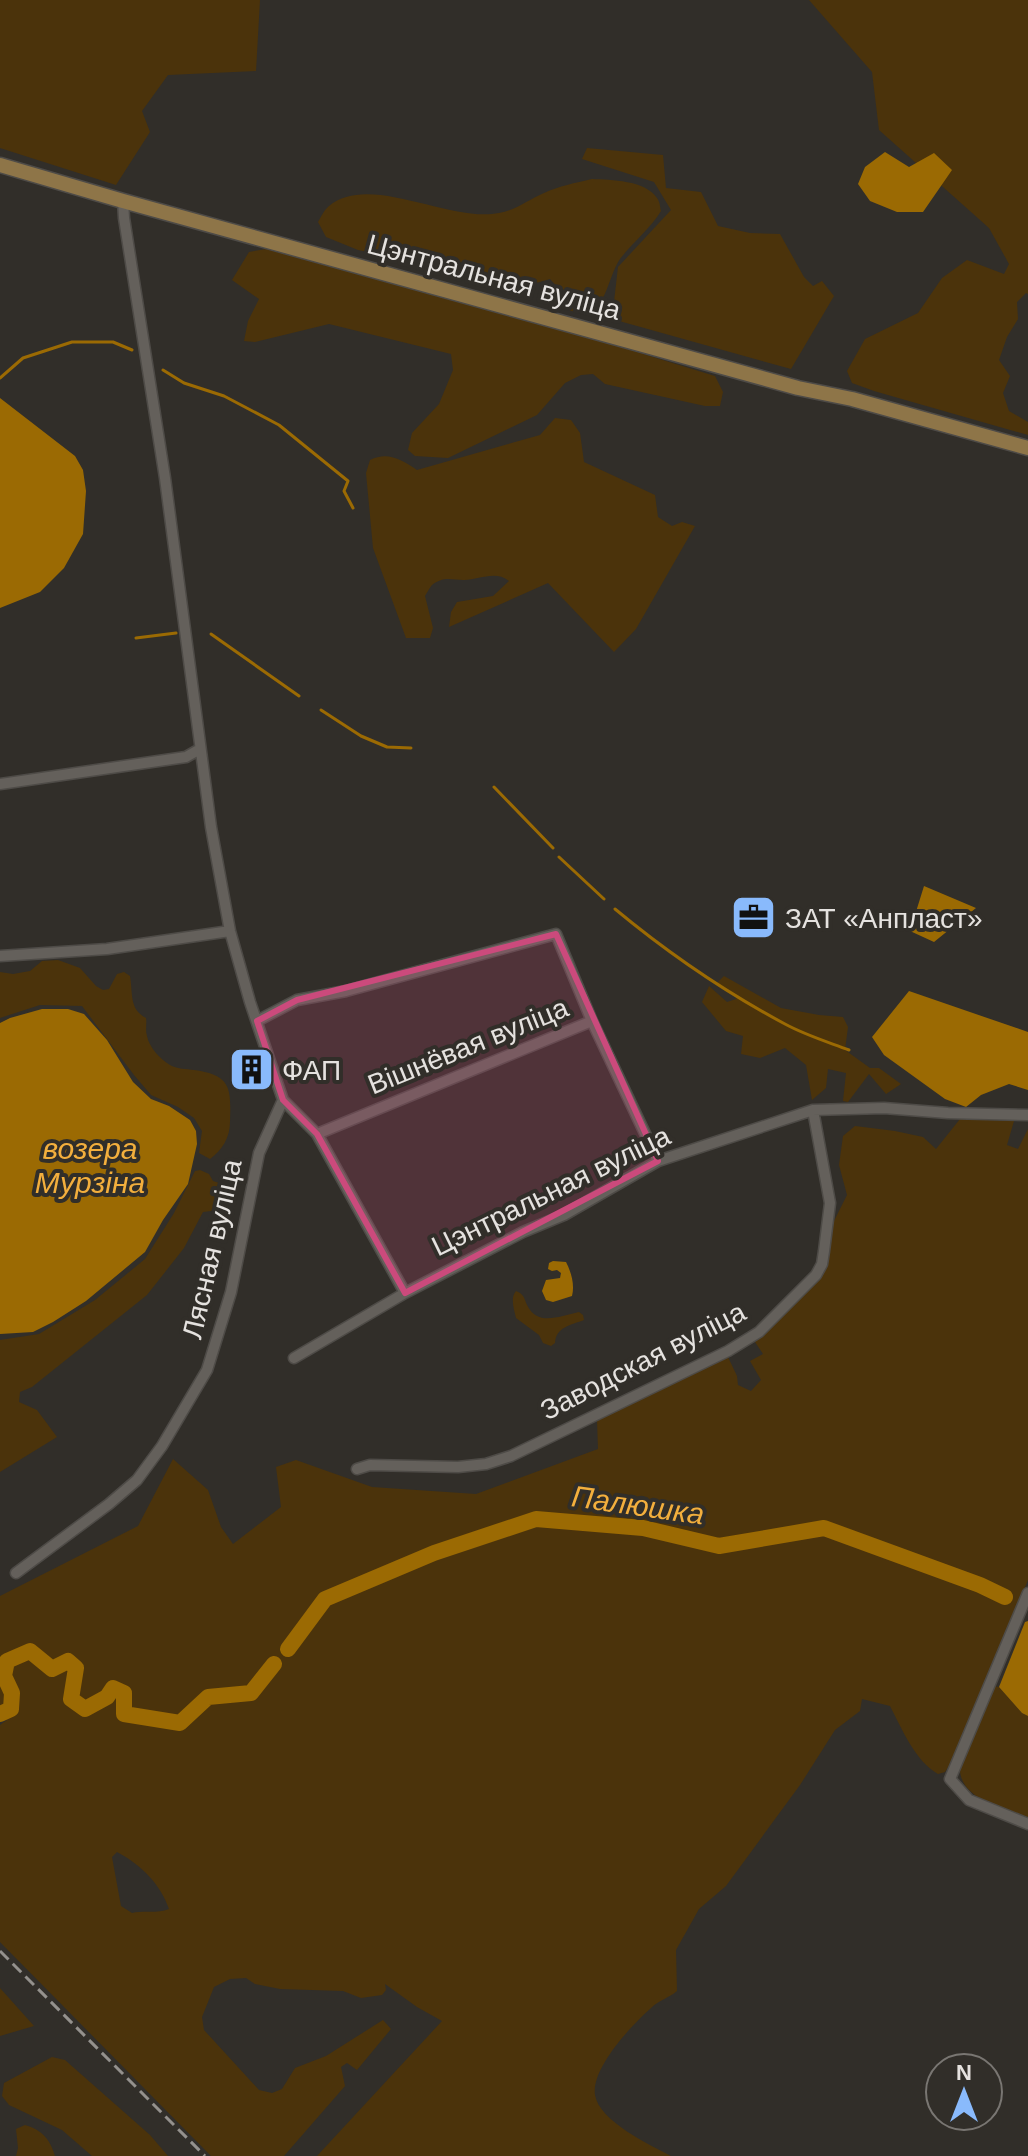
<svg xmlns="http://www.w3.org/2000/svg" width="1028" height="2156" viewBox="0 0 1028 2156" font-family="Helvetica,sans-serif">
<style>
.green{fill:#4b330b;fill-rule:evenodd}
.water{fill:#9b6a03}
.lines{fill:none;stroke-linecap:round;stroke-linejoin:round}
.stream{stroke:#9b6a03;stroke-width:3}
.river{stroke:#9b6a03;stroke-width:16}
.street-casing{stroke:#4e4b47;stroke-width:13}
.secondary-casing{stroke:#4e4b47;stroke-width:17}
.street{stroke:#64605b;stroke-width:10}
.secondary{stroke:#8e7548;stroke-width:14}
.rail{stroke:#94918d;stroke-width:3;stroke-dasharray:12 6;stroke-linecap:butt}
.marked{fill:#cb4a7c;fill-opacity:0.2;stroke:#cb4a7c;stroke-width:6;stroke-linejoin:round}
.labels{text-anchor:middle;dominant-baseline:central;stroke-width:8;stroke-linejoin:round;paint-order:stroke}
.street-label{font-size:28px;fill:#e5e2df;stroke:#312e29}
.poi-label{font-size:28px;fill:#e5e2df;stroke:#312e29;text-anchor:start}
.water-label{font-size:30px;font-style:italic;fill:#f3af3d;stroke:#312e29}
</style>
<rect width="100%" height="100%" fill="#312e29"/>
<path class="green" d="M0,0H260L256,71L168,75L142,111L150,132L116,185L0,148Z
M809,0H1028V294L1026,293L1017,302L1018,319L1007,337L999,360L1010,376L1003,393L1009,411L1028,422V435L874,391L852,383L847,371L865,339L918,313L942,278L967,260L1004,274L1009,264L989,228L879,130L872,72Z
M587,148L663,155L666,188L701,192L718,226L750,233L780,234L804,277L813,286L822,281L834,296L791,369L612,319L618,267L671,210L654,182L582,159Z
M592,179C611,180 645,180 657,198C660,202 660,207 661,211C650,229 633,242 620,259C612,270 607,295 599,304C585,319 567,312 555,300L558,288L550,279L515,289L486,272H453L426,263L358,250L326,237L318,222C321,217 324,210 329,206C369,172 450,223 499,213C516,210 528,200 544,193C559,186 575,183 592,179Z
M266,249L604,342L715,376L723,392L720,406H705L605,384L593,374L581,375L565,383L537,415L448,458L415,456L408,450L412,433L439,404L453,370L451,354L329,324L255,342L244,341L248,321L259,299L232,280L249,252Z
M555,418L571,420L580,433L584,462L655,495L658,517L672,526L682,522L695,526L636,629L614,652L548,583L449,627L451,612L457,602L493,596L509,581C495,570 479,580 464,580C451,580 444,576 432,585C430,587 427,593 425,596L433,628L430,638H406L373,548L366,473L370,460C388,451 402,460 417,470L540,435Z
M58,960L80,968L96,986L103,990L109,989L117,974L124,972L130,976C133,994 129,1009 146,1018C147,1024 145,1030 147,1036C149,1047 160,1059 170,1065C176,1069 187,1069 194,1070C232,1075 231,1089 230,1122C230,1138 222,1150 210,1159L199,1153L202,1131L194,1118L178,1107L151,1095L134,1075L82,1006L40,1005L0,1018V972L13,974L30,971L42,961Z
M724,976L781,1008L819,1015L843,1017L848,1027L845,1050L870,1068H879L901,1084L886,1094L869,1074L848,1102L843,1101L846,1073L828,1069L826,1088L812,1100L806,1065L785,1048L760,1058L741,1054L743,1036L726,1031L702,1002L709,986L727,1002L736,999L737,995L716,984Z
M960,1119L1014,1121L1007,1145L1018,1149L1028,1129V1580L955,1756L945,1772L938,1774C915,1761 902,1729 890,1706L862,1699L860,1711L835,1730L800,1785L726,1886L699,1909L676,1950L677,1991C669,1998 659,2000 651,2008C632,2025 591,2068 595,2095C599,2121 650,2145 671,2156H317L442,2021L417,2007L385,1984L386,1990L382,1995L361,1998L343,1991L280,1989L255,1984L246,1978L230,1979L214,1987L202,2017L204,2030L259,2090L272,2093L282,2089L295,2068L326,2056L383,2020L391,2029L357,2070L347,2063L341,2067L345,2086L284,2156H211L0,1942V1725L7,1720L0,1705V1596L138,1526L173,1459L208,1490L221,1527L233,1544L281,1507L276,1467L296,1460L372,1487L476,1494L598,1449L597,1420L728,1357L737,1376L738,1385L751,1391L761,1380L750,1361L763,1354L755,1342L821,1277L826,1266L832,1225L847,1195L839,1165L843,1136L855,1126L895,1131L923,1137L936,1149ZM117,1852C141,1865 160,1883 169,1909C157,1914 145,1910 132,1913L121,1906L112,1857Z
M200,1170L209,1174L213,1181L228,1186L233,1194L231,1203L219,1210L203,1212L184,1248L147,1295L32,1387L20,1392L19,1402L37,1410L57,1437L0,1472V1340L39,1334L95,1300L145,1259L174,1213L195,1171Z
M516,1291C524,1294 524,1298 527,1305C538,1327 559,1316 579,1312L583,1315L584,1320C571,1325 556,1327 555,1343L551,1346L543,1343L539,1335L516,1318C514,1309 510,1298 516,1291Z
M994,1686L999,1687L1022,1713L1028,1716V1819C1005,1809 959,1799 960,1768Z
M0,1988L34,2026L0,2036Z
M52,2057L65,2060L150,2135L168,2156H92L62,2130L9,2105L2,2096L4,2083Z
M25,2125C42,2130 50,2139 55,2156H16L18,2148L16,2129Z"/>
<path class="water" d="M885,152L909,167L934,153L952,170L923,212H897L870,201L858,184L865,167Z
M0,398L75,456L83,470L86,491L83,534L64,568L40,592L0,608Z
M924,886L976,908L934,942L910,931Z
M909,991L1028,1032V1090L1009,1084L981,1095L966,1107L945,1099L884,1055L872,1037Z
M42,1009H68L84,1014L107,1040L133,1082L151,1099L169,1106L190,1120L196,1131L197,1144L188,1184L163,1220L145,1252L86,1301L53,1322L33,1332L0,1334V1023L10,1018Z
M553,1261L566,1262C571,1272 575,1284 572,1296L553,1302L546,1300L542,1291L546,1280L560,1278L561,1273L557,1270L552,1271L548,1269L549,1263Z
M1028,1621V1716L1022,1713L999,1687L1025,1622Z"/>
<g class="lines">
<path class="stream" d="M163,370L184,383L224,396L279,425L348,481L344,491L353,508
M0,378L23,358L72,342H113L132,350
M211,634L299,696
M136,638L176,633
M321,710L361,736L387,747L411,748
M494,787L553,848
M559,857L604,899
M615,909C668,953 725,992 785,1024C805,1035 828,1042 849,1050"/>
<path class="river" d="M288,1649L325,1599L434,1553L536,1519L643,1528L719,1546L824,1528L980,1585L1005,1597
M0,1714L11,1709L12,1693L4,1676L7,1661L30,1651L52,1669L68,1661L76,1668L71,1699L85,1709L107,1697L113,1688L124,1693V1714L180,1723L208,1697L251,1693L274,1664"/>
<defs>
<path id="street" d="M123,201L124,218L165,478L211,827L230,931L250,1002L283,1100L317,1134L405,1293L523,1232L564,1215L658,1161L813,1110L884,1108L948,1113L1028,1115
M0,784L186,757L200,749
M0,956L107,949L230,931
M257,1021L297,1000L346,991L556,934L592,1021L658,1161
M317,1134L592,1021
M294,1358L405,1293
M357,1469L370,1465L458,1467L486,1464L511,1456L728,1351L759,1332L816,1275L822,1264L824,1251L830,1203L813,1110
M16,1573L109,1504L137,1480L162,1446L207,1370L231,1292L259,1153L283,1100
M1028,1593L950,1779L969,1800L1028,1824"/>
<path id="secondary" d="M0,165L123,201L798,388L852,399L1028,448"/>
</defs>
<use href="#street" class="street-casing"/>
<use href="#secondary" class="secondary-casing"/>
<use href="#street" class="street"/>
<use href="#secondary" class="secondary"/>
<path class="rail" d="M0,1951L205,2156"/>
</g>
<path class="marked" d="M556,934L658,1161L405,1293L317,1134L283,1100L257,1021L297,1000Z"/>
<defs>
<symbol id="office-square" viewBox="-11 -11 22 22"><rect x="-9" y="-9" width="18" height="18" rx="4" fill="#89bafc" stroke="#312e29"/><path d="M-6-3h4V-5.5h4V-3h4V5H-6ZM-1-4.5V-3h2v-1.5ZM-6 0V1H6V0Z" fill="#111"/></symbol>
<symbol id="building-square" viewBox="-11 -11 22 22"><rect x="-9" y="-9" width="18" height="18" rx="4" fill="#89bafc" stroke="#312e29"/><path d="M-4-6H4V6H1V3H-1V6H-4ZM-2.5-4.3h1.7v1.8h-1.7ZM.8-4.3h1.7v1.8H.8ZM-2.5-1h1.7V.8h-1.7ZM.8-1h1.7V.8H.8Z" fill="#111"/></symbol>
</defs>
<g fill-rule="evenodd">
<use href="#office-square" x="728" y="892" width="51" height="51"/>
<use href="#building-square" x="226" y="1044" width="51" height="51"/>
</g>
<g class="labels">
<g class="street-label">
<text transform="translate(494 277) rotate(15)">Цэнтральная вуліца</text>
<text transform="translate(468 1046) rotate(-22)">Вішнёвая вуліца</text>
<text transform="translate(551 1191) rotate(-26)">Цэнтральная вуліца</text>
<text transform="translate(212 1249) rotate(-77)">Лясная вуліца</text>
<text transform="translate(643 1361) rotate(-27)">Заводская вуліца</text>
</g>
<g class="poi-label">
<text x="785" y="918">ЗАТ «Анпласт»</text>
<text x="282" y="1070">ФАП</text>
</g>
<g class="water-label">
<text x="90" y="1148">возера<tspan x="90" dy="34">Мурзіна</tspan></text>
<text transform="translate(638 1505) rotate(8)">Палюшка</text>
</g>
</g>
<g transform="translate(964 2092)"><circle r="38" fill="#312e29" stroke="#797672" stroke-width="2"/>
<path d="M0-6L14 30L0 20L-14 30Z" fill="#89bafc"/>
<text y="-12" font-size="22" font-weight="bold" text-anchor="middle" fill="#e5e2df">N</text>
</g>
</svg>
